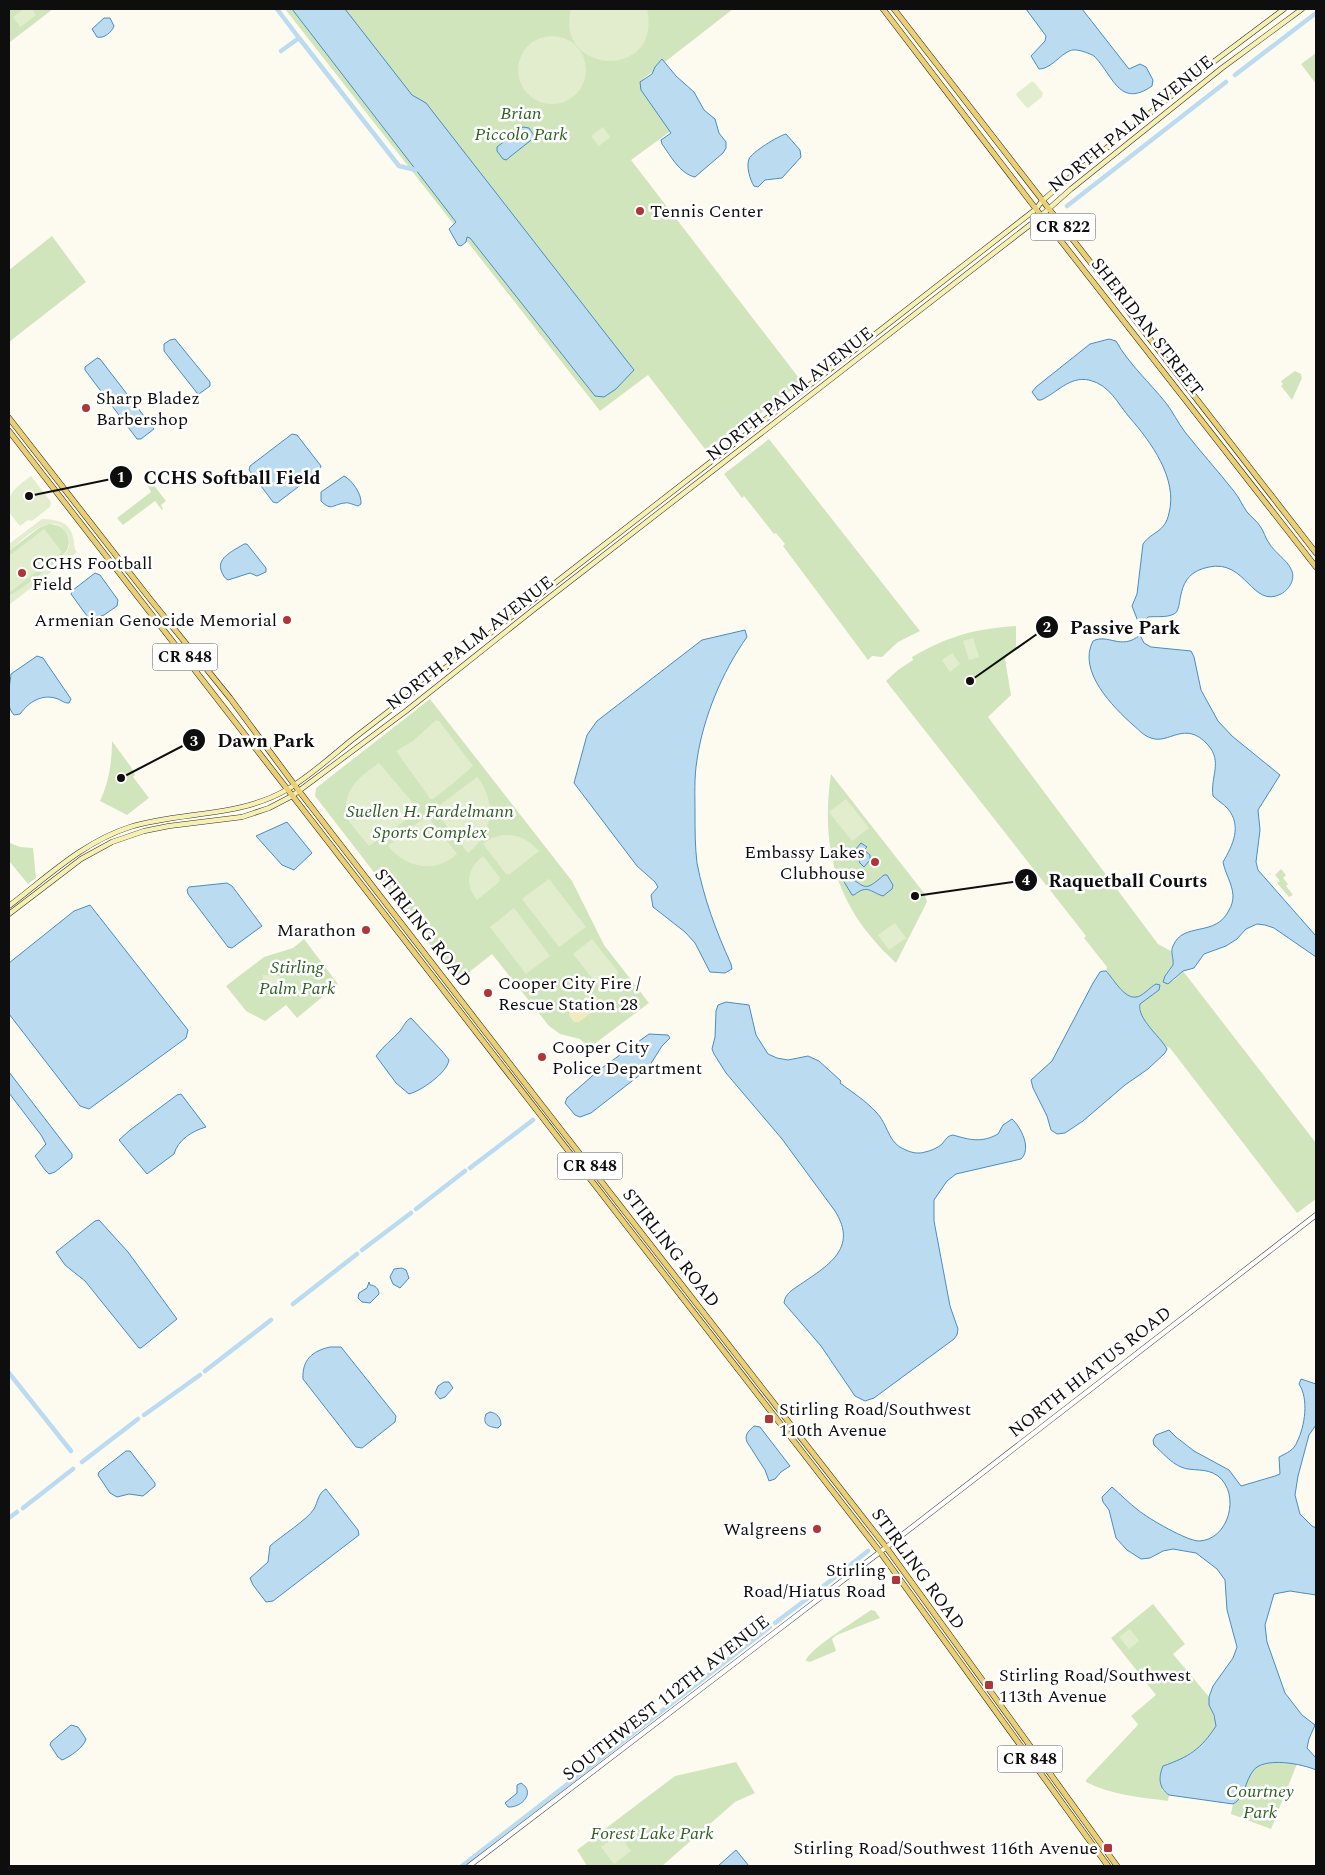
<svg xmlns="http://www.w3.org/2000/svg" width="1325" height="1875" viewBox="0 0 1325 1875" font-family="Spectral,serif">
<style>
.green{fill:#d1e5bd}
.sand{fill:#f4eac2}
.pitch{fill:#e2edce}
.water{fill:#badbf0;stroke:#498ebf}
.lines{fill:none;stroke-linecap:round;stroke-linejoin:round}
.canal{stroke:#badbf0;stroke-width:4.5}
.tertiary-casing{stroke:#414141;stroke-width:5.5}
.secondary-casing{stroke:#303030;stroke-width:5.5}
.primary-casing{stroke:#1f1f1f;stroke-width:6}
.tertiary{stroke:#fff;stroke-width:4.5}
.secondary{stroke:#f6f0b2;stroke-width:4.5}
.primary{stroke:#eacf74;stroke-width:5}
.poi-dot{fill:#af3539;stroke:#fff;stroke-width:2}
.labels{text-anchor:middle;dominant-baseline:central;stroke-width:5;stroke-linejoin:round;paint-order:stroke}
.shield{fill:#fff;stroke:#565656;stroke-width:1}
.shield-label{font-size:16px;font-weight:bold;fill:#0e0e0e}
.park-label{font-size:18px;font-style:italic;fill:#305f25;stroke:#fff}
.street-label{font-size:18px;fill:#0e0e0e;stroke:#fff}
.poi-label{font-size:18px;fill:#0e0e0e;stroke:#fff;text-anchor:start}
.leader{fill:none;stroke:#0e0e0e;stroke-width:2}
.callout-dot{fill:#0e0e0e;stroke:#fff;stroke-width:2}
.mark-label{font-size:15px;text-anchor:middle;font-weight:bold;fill:#fff}
.callout-label{font-size:19px;text-anchor:middle;font-weight:bold;fill:#0e0e0e;stroke:#fff;stroke-width:5;stroke-linejoin:round;paint-order:stroke}
</style>
<rect width="100%" height="100%" fill="#fdfbf0"/>
<path class="green" d="M9,9H53L10,42Z
M285,9H733L643,79L679,125L631,160L802,382L708,453L648,375L600,411Z
M1316,53V84L1301,64Z
M52,236L86,282L9,342V270Z
M1295,371L1301,374L1302,378L1292,400L1281,386L1283,384L1281,381Z
M769,439L920,631L898,642L882,657L872,656L868,660L783,546L785,544L776,533L774,534L744,496L742,498L724,474Z
M149,479L166,501L161,505L163,509L162,510L155,501L123,525L117,518L151,492L146,482Z
M48,524C55,524 62,526 66,532C69,537 70,544 67,550C63,558 18,593 9,596V551L39,528Z
M1016,626V650L1009,653L1005,659L1011,695L988,717L1158,944L1171,951L1174,963L1165,976L1173,981L1183,971L1316,1143V1199L1297,1213L1170,1048L1165,1046L1141,1016L1140,1004L1155,993L1156,984C1150,987 1142,997 1136,997C1124,999 1113,978 1106,971L1107,967L1084,938L1086,936L886,681L898,670L913,660L912,657C949,636 973,629 1016,626Z
M430,699L572,881L604,945L649,1003L589,1048L580,1039L560,1034L549,1026L492,954L458,981L315,796L316,788Z
M112,741L131,767L135,775L133,777L149,798L127,815L100,801C109,782 112,762 112,741Z
M831,774L924,893L927,902L896,963C888,955 879,947 872,938C831,890 822,835 831,774Z
M10,843L20,847L33,848L36,878L28,884L9,861V844Z
M1281,869L1286,875L1283,878L1288,884L1286,886L1293,895L1289,897L1277,883L1280,881L1275,875Z
M304,939L338,984L297,1018L286,1005L265,1021L246,1011L226,986L264,957L293,948Z
M1153,1604L1185,1644L1173,1654L1209,1697C1209,1707 1215,1716 1216,1726L1205,1743L1180,1760L1163,1766L1162,1790L1169,1795L1168,1801C1139,1797 1112,1795 1086,1782V1780L1137,1726L1138,1724L1131,1716L1156,1695L1111,1638Z
M871,1610L875,1611L880,1618L837,1635L832,1639L836,1651L810,1662L806,1661C807,1650 860,1618 871,1610Z
M736,1762L755,1793L735,1802L662,1866H587L577,1850L675,1776Z
M1279,1762L1297,1764L1271,1829L1231,1814L1233,1804C1247,1797 1244,1775 1256,1767C1262,1763 1272,1763 1279,1762Z"/>
<path class="sand" d="M593,994L600,1001L599,1006L579,1022H574L569,1015L570,1010Z"/>
<path class="pitch" d="M24,9H32L36,15L20,27L13,17Z
M571,9H647C663,81 554,75 571,9Z
M518 70a34 34 0 1 1 68 0a34 34 0 1 1-68 0Z
M1031,82H1034L1043,93L1042,97L1028,108L1026,107L1016,95L1017,93Z
M603,127L610,137L599,146L591,136Z
M31,476L51,502L50,507L32,521L28,520L20,526C17,522 12,517 10,513C2,496 20,484 31,476Z
M42,519C55,520 69,520 73,537C75,543 73,547 77,552L9,605V596C18,593 62,559 67,551C70,546 70,538 66,533C52,508 22,541 9,551V544Z
M44,529L62,552L10,592L9,590V556Z
M973,638L979,657L969,660L963,641Z
M952,653L960,664L950,672L942,660Z
M436,720L439,721L473,766L451,785L433,799H430L427,794L396,751L413,741Z
M379,763L418,809L417,812L369,846C363,838 355,830 349,821C347,816 346,811 346,805C348,784 363,775 379,763Z
M477,777C497,801 493,834 468,853L436,812V808Z
M846,799L869,828L852,841L829,812Z
M425,817L429,818L457,854C435,874 406,868 388,846Z
M502,835C518,834 528,839 539,851L510,874H506L483,844L492,838Z
M483,856L500,878L499,882L477,900C464,884 468,868 483,856Z
M549,879L586,927L559,947L522,899Z
M514,908L550,956L526,974L490,927Z
M895,923L906,938L889,950L878,935Z
M592,939L619,973L600,988L573,954Z
M263,975L280,976V986L262,984Z
M1130,1629L1139,1641L1129,1649L1119,1637Z
M618,1834L631,1851L614,1864L601,1847Z"/>
<path class="water" d="M292,9H345L412,95L426,103L634,370L616,389L604,397L595,396L470,238L467,237L466,242L461,246L458,245L449,229L456,222Z
M1026,9H1082L1129,69L1140,64L1146,67L1153,80L1152,86C1119,109 1113,75 1094,56C1091,54 1080,50 1076,50C1064,48 1053,69 1039,69L1031,56L1045,41L1046,36Z
M104,18H110L114,26C112,32 104,39 97,37L92,29Z
M662,59L676,76L694,92L704,110L715,119L719,133L726,142V148L723,153L695,177C680,174 670,155 662,144L661,140L671,133L641,90L640,82L652,74L655,67Z
M523,127L529,128L535,137L506,160L503,159L497,151V147Z
M786,134L800,150L801,157L782,178L765,180L758,187L754,186C750,180 746,166 749,159C752,152 778,136 786,134Z
M175,339L210,382V386L199,394L197,393L164,351V344L170,340Z
M1109,339L1116,341C1128,363 1150,383 1166,403C1173,412 1178,423 1185,432C1200,451 1217,470 1233,490C1239,497 1242,505 1247,512C1251,517 1257,521 1260,526C1264,531 1265,538 1269,543C1274,552 1287,560 1291,569C1296,578 1290,589 1281,594C1252,609 1246,559 1209,567C1172,574 1185,609 1174,614C1166,618 1156,616 1148,617L1140,626L1139,624L1132,606L1137,594L1143,544C1152,531 1165,533 1169,513C1178,479 1151,442 1130,418C1117,403 1110,385 1089,380C1069,376 1057,393 1041,400H1038L1032,392L1036,387L1090,344Z
M97,358L100,359L154,429L141,439H137L85,370V367Z
M292,434L297,435L321,466L319,471L277,503L273,502L249,470L250,466Z
M344,476C352,480 362,494 361,504L358,506C354,505 348,502 345,503C333,504 332,512 321,501V492Z
M244,544H247L266,568V572L257,576L250,573L228,580C224,578 223,575 221,570C217,557 235,550 244,544Z
M95,573L100,575L118,600L117,606L104,615L91,619L87,616L71,594L73,590Z
M745,630L747,637C722,672 703,718 697,760C694,777 695,796 695,813C695,830 695,847 697,863C704,899 716,931 731,964L732,969L725,973L710,972L695,943L685,932L653,907L651,895L658,887L655,882L637,866L574,783L587,735L597,721L702,640Z
M1140,635L1144,643L1151,647L1191,651L1194,657L1201,690L1218,721L1232,736L1280,775L1258,810L1260,830L1256,862L1258,870L1265,878L1316,936V957L1274,928L1265,925L1257,924L1246,929L1237,939L1226,946L1204,954L1194,968L1183,971L1168,984L1163,982L1165,976L1173,965C1174,958 1170,952 1173,946C1183,921 1216,938 1229,910C1232,905 1233,901 1233,895C1232,883 1225,873 1223,862C1233,845 1242,826 1228,809C1224,804 1218,801 1213,796C1210,777 1223,762 1208,745C1185,719 1169,745 1151,738C1144,736 1139,730 1133,725C1113,707 1077,671 1093,641C1108,633 1121,651 1140,635Z
M37,656L43,658L71,699L69,703C63,703 63,701 58,699C42,693 29,702 20,714L14,715C4,704 10,687 11,674Z
M287,822L312,853L294,870L282,865L256,836Z
M861,843L867,847L864,850L870,855V860L864,867L859,862L861,859L856,855L855,850Z
M884,875H887L893,885L892,889L883,896C870,892 868,884 854,895H852L843,880L847,876C867,887 863,893 884,875Z
M227,883L232,886L262,926L232,948L228,947L188,894L187,890L189,887Z
M90,905L188,1030L186,1038L89,1109L80,1106L9,1014V963L74,911Z
M1103,971H1106C1113,978 1124,999 1136,997C1142,997 1150,987 1156,984L1160,985L1159,990L1140,1004C1137,1019 1160,1036 1167,1049L1165,1053L1148,1069L1125,1085L1083,1121L1065,1133L1057,1134L1051,1130L1047,1116L1033,1088L1031,1080L1052,1061L1093,983L1100,972Z
M726,1002L749,1005L756,1035L768,1054L777,1058L788,1060L808,1056L819,1061L841,1081L840,1083C852,1092 866,1101 876,1112C889,1125 887,1143 906,1150C912,1153 919,1154 925,1152C930,1151 938,1148 942,1144C946,1139 947,1136 953,1135C970,1140 982,1143 998,1134L1003,1125L1012,1119C1021,1127 1032,1149 1021,1159L956,1174L947,1181L934,1200V1221L950,1306L958,1329L957,1335L954,1339L874,1398L865,1401L855,1396L821,1346L784,1303C785,1294 792,1290 798,1286C827,1266 859,1249 835,1211L782,1139L726,1073L714,1054L712,1049L715,1037L716,1011L718,1005Z
M411,1018L442,1051L449,1060C447,1073 421,1091 409,1094L396,1083L376,1056C383,1046 392,1040 400,1031C404,1026 405,1021 411,1018Z
M649,1034L668,1035L670,1038L662,1046L650,1065L641,1074L591,1113L580,1117L575,1115L565,1103L567,1098L599,1070Z
M9,1072L72,1154V1158L55,1172L49,1174L45,1170L35,1156L46,1144L41,1135L9,1093Z
M181,1094L206,1127C192,1131 178,1140 174,1154L147,1174L119,1140L130,1130L177,1095Z
M99,1220L128,1252L177,1319L141,1348H139L85,1281L65,1265L56,1252L95,1221Z
M402,1268L406,1270L409,1278L400,1288L393,1284L390,1277L394,1269Z
M369,1282L370,1285C375,1285 379,1289 379,1294L370,1303L362,1302L358,1298L359,1293L367,1288Z
M330,1347H341L396,1416L395,1422L362,1448L356,1447L303,1379C302,1360 312,1351 330,1347Z
M1301,1379L1316,1384V1425L1309,1435L1298,1476L1295,1495L1300,1514L1312,1526L1316,1528V1595L1290,1591L1274,1594L1265,1625L1267,1642L1285,1693L1302,1715L1315,1725L1309,1739L1307,1748L1316,1758V1770C1303,1764 1263,1756 1253,1771C1245,1781 1245,1798 1233,1804L1169,1795C1159,1788 1158,1778 1163,1766C1189,1757 1201,1749 1216,1726L1214,1715L1209,1705V1697L1213,1686L1233,1658L1237,1647L1227,1610L1225,1580L1217,1569L1196,1553L1173,1549L1163,1551L1150,1558L1141,1559L1127,1550L1116,1538L1109,1510L1103,1502L1102,1497L1112,1487C1121,1495 1129,1503 1138,1510C1149,1519 1187,1541 1199,1541C1229,1540 1241,1494 1218,1476C1206,1467 1192,1472 1181,1467C1171,1463 1162,1452 1154,1445L1153,1440L1156,1435L1169,1430L1176,1437L1194,1451L1229,1470L1241,1486L1275,1476L1280,1474L1279,1457C1287,1453 1294,1450 1297,1442C1305,1426 1309,1399 1299,1384Z
M444,1382H449L453,1388L445,1397L440,1399L435,1393L438,1386Z
M490,1412C497,1413 501,1418 501,1425L498,1428C489,1427 482,1425 486,1414Z
M754,1426L760,1427L790,1466L781,1472L775,1479L769,1481L765,1470L747,1442C744,1434 749,1431 754,1426Z
M126,1451H130L155,1483V1486L143,1496L129,1494L117,1497L110,1493L98,1475L99,1472Z
M326,1489L358,1530L359,1535L273,1601L266,1602L253,1585L250,1578L268,1562L270,1546C281,1536 307,1520 314,1509C318,1502 318,1493 326,1489Z
M71,1725L78,1727L86,1739C84,1747 70,1757 62,1760L58,1757L50,1745L51,1742Z
M521,1783C536,1792 522,1808 508,1807L505,1803L517,1793V1785Z
M736,1850L749,1866H718Z"/>
<g class="lines">
<path class="canal" d="M277,9L299,38L281,51
M299,38L399,166L416,170
M1235,75L1316,13
M1067,206L1226,82
M470,1168L533,1120
M416,1209L465,1171
M362,1250L411,1213
M293,1304L357,1254
M205,1371L271,1320
M9,1373L71,1451
M144,1415L200,1375
M82,1462L138,1419
M23,1508L73,1469
M9,1518L17,1512
M821,1588L868,1551
M775,1623L816,1592
M462,1866L770,1627"/>
<defs>
<path id="tertiary" d="M469,1866L880,1552L1316,1215"/>
<path id="secondary" d="M9,906C47,877 83,842 130,827C182,811 239,818 288,789C312,775 336,752 358,735C415,691 471,648 528,604C697,472 867,341 1036,209L1042,201L1064,182L1216,60L1284,9
M9,914L81,859L112,842L144,831L169,826L242,817L269,808L292,796L406,711L533,610L1035,221L1071,189L1222,68L1302,9"/>
<path id="primary" d="M883,9L1036,209L1316,567
M894,9L1316,553
M9,418L150,599L230,698L299,791L541,1104L886,1547L1117,1866
M9,431L880,1552L1108,1866"/>
</defs>
<use href="#tertiary" class="tertiary-casing"/>
<use href="#secondary" class="secondary-casing"/>
<use href="#primary" class="primary-casing"/>
<use href="#tertiary" class="tertiary"/>
<use href="#secondary" class="secondary"/>
<use href="#primary" class="primary"/>
</g>
<g class="poi-dot">
<circle cx="640" cy="211" r="5"/>
<circle cx="86" cy="408" r="5"/>
<circle cx="22" cy="573" r="5"/>
<circle cx="287" cy="620" r="5"/>
<circle cx="875" cy="862" r="5"/>
<circle cx="366" cy="930" r="5"/>
<circle cx="488" cy="993" r="5"/>
<circle cx="542" cy="1057" r="5"/>
<rect x="764" y="1414" width="10" height="10" rx="2.5"/>
<circle cx="817" cy="1529" r="5"/>
<rect x="891" y="1575" width="10" height="10" rx="2.5"/>
<rect x="984" y="1680" width="10" height="10" rx="2.5"/>
<rect x="1103" y="1843" width="10" height="10" rx="2.5"/>
</g>
<g class="labels">
<g class="shield">
<rect x="1030.5" y="213.5" width="65" height="27" rx="4"/>
<rect x="152.5" y="643.5" width="65" height="27" rx="4"/>
<rect x="557.5" y="1152.5" width="65" height="27" rx="4"/>
<rect x="997.5" y="1745.5" width="65" height="27" rx="4"/>
</g>
<g class="shield-label">
<text x="1063" y="227">CR 822</text>
<text x="185" y="657">CR 848</text>
<text x="590" y="1166">CR 848</text>
<text x="1030" y="1759">CR 848</text>
</g>
<g class="park-label">
<text x="521" y="113">Brian<tspan x="521" dy="21">Piccolo Park</tspan></text>
<text x="430" y="811">Suellen H. Fardelmann<tspan x="430" dy="21">Sports Complex</tspan></text>
<text x="297" y="967">Stirling<tspan x="297" dy="21">Palm Park</tspan></text>
<text x="1260" y="1791">Courtney<tspan x="1260" dy="21">Park</tspan></text>
<text x="652" y="1833">Forest Lake Park</text>
</g>
<g class="street-label">
<text transform="translate(1131 124) rotate(-39)">NORTH PALM AVENUE</text>
<text transform="translate(1147 327) rotate(52)">SHERIDAN STREET</text>
<text transform="translate(790 394) rotate(-38)">NORTH PALM AVENUE</text>
<text transform="translate(470 643) rotate(-38)">NORTH PALM AVENUE</text>
<text transform="translate(423 928) rotate(52)">STIRLING ROAD</text>
<text transform="translate(671 1248) rotate(52)">STIRLING ROAD</text>
<text transform="translate(1090 1372) rotate(-38)">NORTH HIATUS ROAD</text>
<text transform="translate(918 1569) rotate(54)">STIRLING ROAD</text>
<text transform="translate(666 1698) rotate(-38)">SOUTHWEST 112TH AVENUE</text>
</g>
<g class="poi-label">
<text x="650" y="211">Tennis Center</text>
<text x="96" y="398">Sharp Bladez<tspan x="96" dy="21">Barbershop</tspan></text>
<text x="32" y="563">CCHS Football<tspan x="32" dy="21">Field</tspan></text>
<text x="277" y="620" text-anchor="end">Armenian Genocide Memorial</text>
<text x="865" y="852" text-anchor="end">Embassy Lakes<tspan x="865" dy="21">Clubhouse</tspan></text>
<text x="356" y="930" text-anchor="end">Marathon</text>
<text x="498" y="983">Cooper City Fire /<tspan x="498" dy="21">Rescue Station 28</tspan></text>
<text x="552" y="1047">Cooper City<tspan x="552" dy="21">Police Department</tspan></text>
<text x="779" y="1409">Stirling Road/Southwest<tspan x="779" dy="21">110th Avenue</tspan></text>
<text x="807" y="1529" text-anchor="end">Walgreens</text>
<text x="886" y="1570" text-anchor="end">Stirling<tspan x="886" dy="21">Road/Hiatus Road</tspan></text>
<text x="999" y="1675">Stirling Road/Southwest<tspan x="999" dy="21">113th Avenue</tspan></text>
<text x="1098" y="1848" text-anchor="end">Stirling Road/Southwest 116th Avenue</text>
</g>
</g>
<path class="leader" d="M29 496L121 477M970 681L1047 627M121 778L194 740M915 896L1026 880"/>
<g class="callout-dot">
<circle cx="29" cy="496" r="5"/>
<circle cx="970" cy="681" r="5"/>
<circle cx="121" cy="778" r="5"/>
<circle cx="915" cy="896" r="5"/>
<circle cx="121" cy="477" r="12"/>
<circle cx="1047" cy="627" r="12"/>
<circle cx="194" cy="740" r="12"/>
<circle cx="1026" cy="880" r="12"/>
</g>
<g class="mark-label">
<text x="121" y="482">1</text>
<text x="1047" y="632">2</text>
<text x="194" y="746">3</text>
<text x="1026" y="885">4</text>
</g>
<g class="callout-label">
<text x="232" y="484">CCHS Softball Field</text>
<text x="1125" y="634">Passive Park</text>
<text x="266" y="747">Dawn Park</text>
<text x="1128" y="887">Raquetball Courts</text>
</g>
<rect width="1325" height="1875" fill="none" stroke="#0e0e0e" stroke-width="20"/>
</svg>
